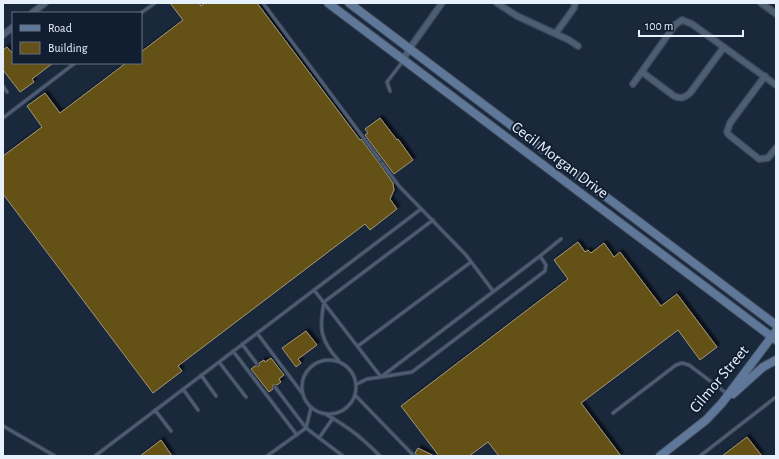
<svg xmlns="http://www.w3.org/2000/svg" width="779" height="459" viewBox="0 0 779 459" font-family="'Alegreya Sans',sans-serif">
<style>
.building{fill:#645119;stroke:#a1967a;filter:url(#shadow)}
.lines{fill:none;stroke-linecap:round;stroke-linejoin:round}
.lane-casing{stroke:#3b4657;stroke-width:4.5}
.street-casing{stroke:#3b4657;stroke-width:8}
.secondary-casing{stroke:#3b4657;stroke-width:10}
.lane{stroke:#4d5d73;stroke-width:2.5}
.street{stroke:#4d5d73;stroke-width:5.5}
.secondary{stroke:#5f7799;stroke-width:8}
.labels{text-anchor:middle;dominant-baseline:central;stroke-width:4;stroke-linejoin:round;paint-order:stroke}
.street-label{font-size:16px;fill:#e7f0fd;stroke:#111e31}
</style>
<defs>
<filter id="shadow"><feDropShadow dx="3" dy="-3" stdDeviation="1" flood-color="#0009"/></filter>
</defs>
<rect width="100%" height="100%" fill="#1a283c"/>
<path class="building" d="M170,3H199L201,6L205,3H257L360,140L361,139L379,163L393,183L394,190L390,199L397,209L370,230L365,224L178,366L182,371L153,393L3,194V156L42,127L27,106L45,93L60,113L126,63H141V52L183,20Z
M7,47L13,54V63H53L32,79L34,82L20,92L3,70V50Z
M380,118L397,140L398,139L413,160L394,174L365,135L368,133L365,129Z
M578,242L585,252L588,250L591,253L604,243L614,257L620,252L661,306L677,294L717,347L700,360L678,330L581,403L621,456H499L488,442L469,456H439L401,406L568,279L554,260Z
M306,331L317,345L298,359L301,363L296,367L282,348Z
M271,358L284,375L279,379L281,382L277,385H273V389L269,392L251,369L255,366H259V363L264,360L265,362Z
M747,437L762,456H722Z
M161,440L172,456H140Z
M418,448L434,456H417L415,453Z"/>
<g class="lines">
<defs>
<path id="lane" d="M263,3L380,160
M141,13L155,3
M3,86L7,92
M390,91L387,82L403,61
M3,118L75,63
M382,163L399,186L466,255L493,291
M540,256L546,265L545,271L412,372L381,377Z
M540,256L561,239
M314,290L381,377L367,379L357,384
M257,333L302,393
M242,344L257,364
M358,346L471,262
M233,351L297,435
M302 387a27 27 0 1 1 54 0a27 27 0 1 1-54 0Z
M339,361C320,340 319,329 324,302L433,220
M219,362L246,397
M201,375L216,396
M275,387L306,428L343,456
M183,389L198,410
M355,395L414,456
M155,410L171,431
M613,413L676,365L682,363L689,365L726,393
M327,415C350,428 362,438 380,456
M3,426L55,456
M319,438L333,418
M95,456L421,209
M267,456L306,428L311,408
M700,456L776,397"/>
<path id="street" d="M497,3L517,16L569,40L578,46
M761,3L776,14
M32,13L45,3
M556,33L574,8L575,3
M3,35L13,27
M403,60L410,48L442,3
M642,72L674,96C681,99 684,98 690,93L724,47
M765,76L730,123L727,132L729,135L759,159L768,158L776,148
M633,84L675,25L682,20L692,24L776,85"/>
<path id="secondary" d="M328,3L776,340
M349,3L776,325
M733,394L763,367L776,360
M660,456L706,420L722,403L776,331"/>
</defs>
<use href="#lane" class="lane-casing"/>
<use href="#street" class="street-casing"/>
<use href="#secondary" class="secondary-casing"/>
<use href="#lane" class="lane"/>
<use href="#street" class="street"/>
<use href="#secondary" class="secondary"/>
</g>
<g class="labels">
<g class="street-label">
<text transform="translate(560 160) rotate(37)">Cecil Morgan Drive</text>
<text transform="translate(719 379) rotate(-50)">Cilmor Street</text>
</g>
</g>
<rect width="779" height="459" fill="none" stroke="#e7f0fd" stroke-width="8"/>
<rect x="12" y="12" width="130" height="52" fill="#111e31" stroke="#677283"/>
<rect x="20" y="25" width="20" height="6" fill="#5f7799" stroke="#677283"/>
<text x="48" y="32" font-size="12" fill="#e7f0fd">Road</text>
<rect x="20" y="42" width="20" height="12" fill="#645119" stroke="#677283"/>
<text x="48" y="52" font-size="12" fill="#e7f0fd">Building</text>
<path d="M639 30v6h104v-6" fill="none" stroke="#e7f0fd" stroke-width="2"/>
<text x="645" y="30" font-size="12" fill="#e7f0fd" stroke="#111e31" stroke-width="3" paint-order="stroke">100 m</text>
</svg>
